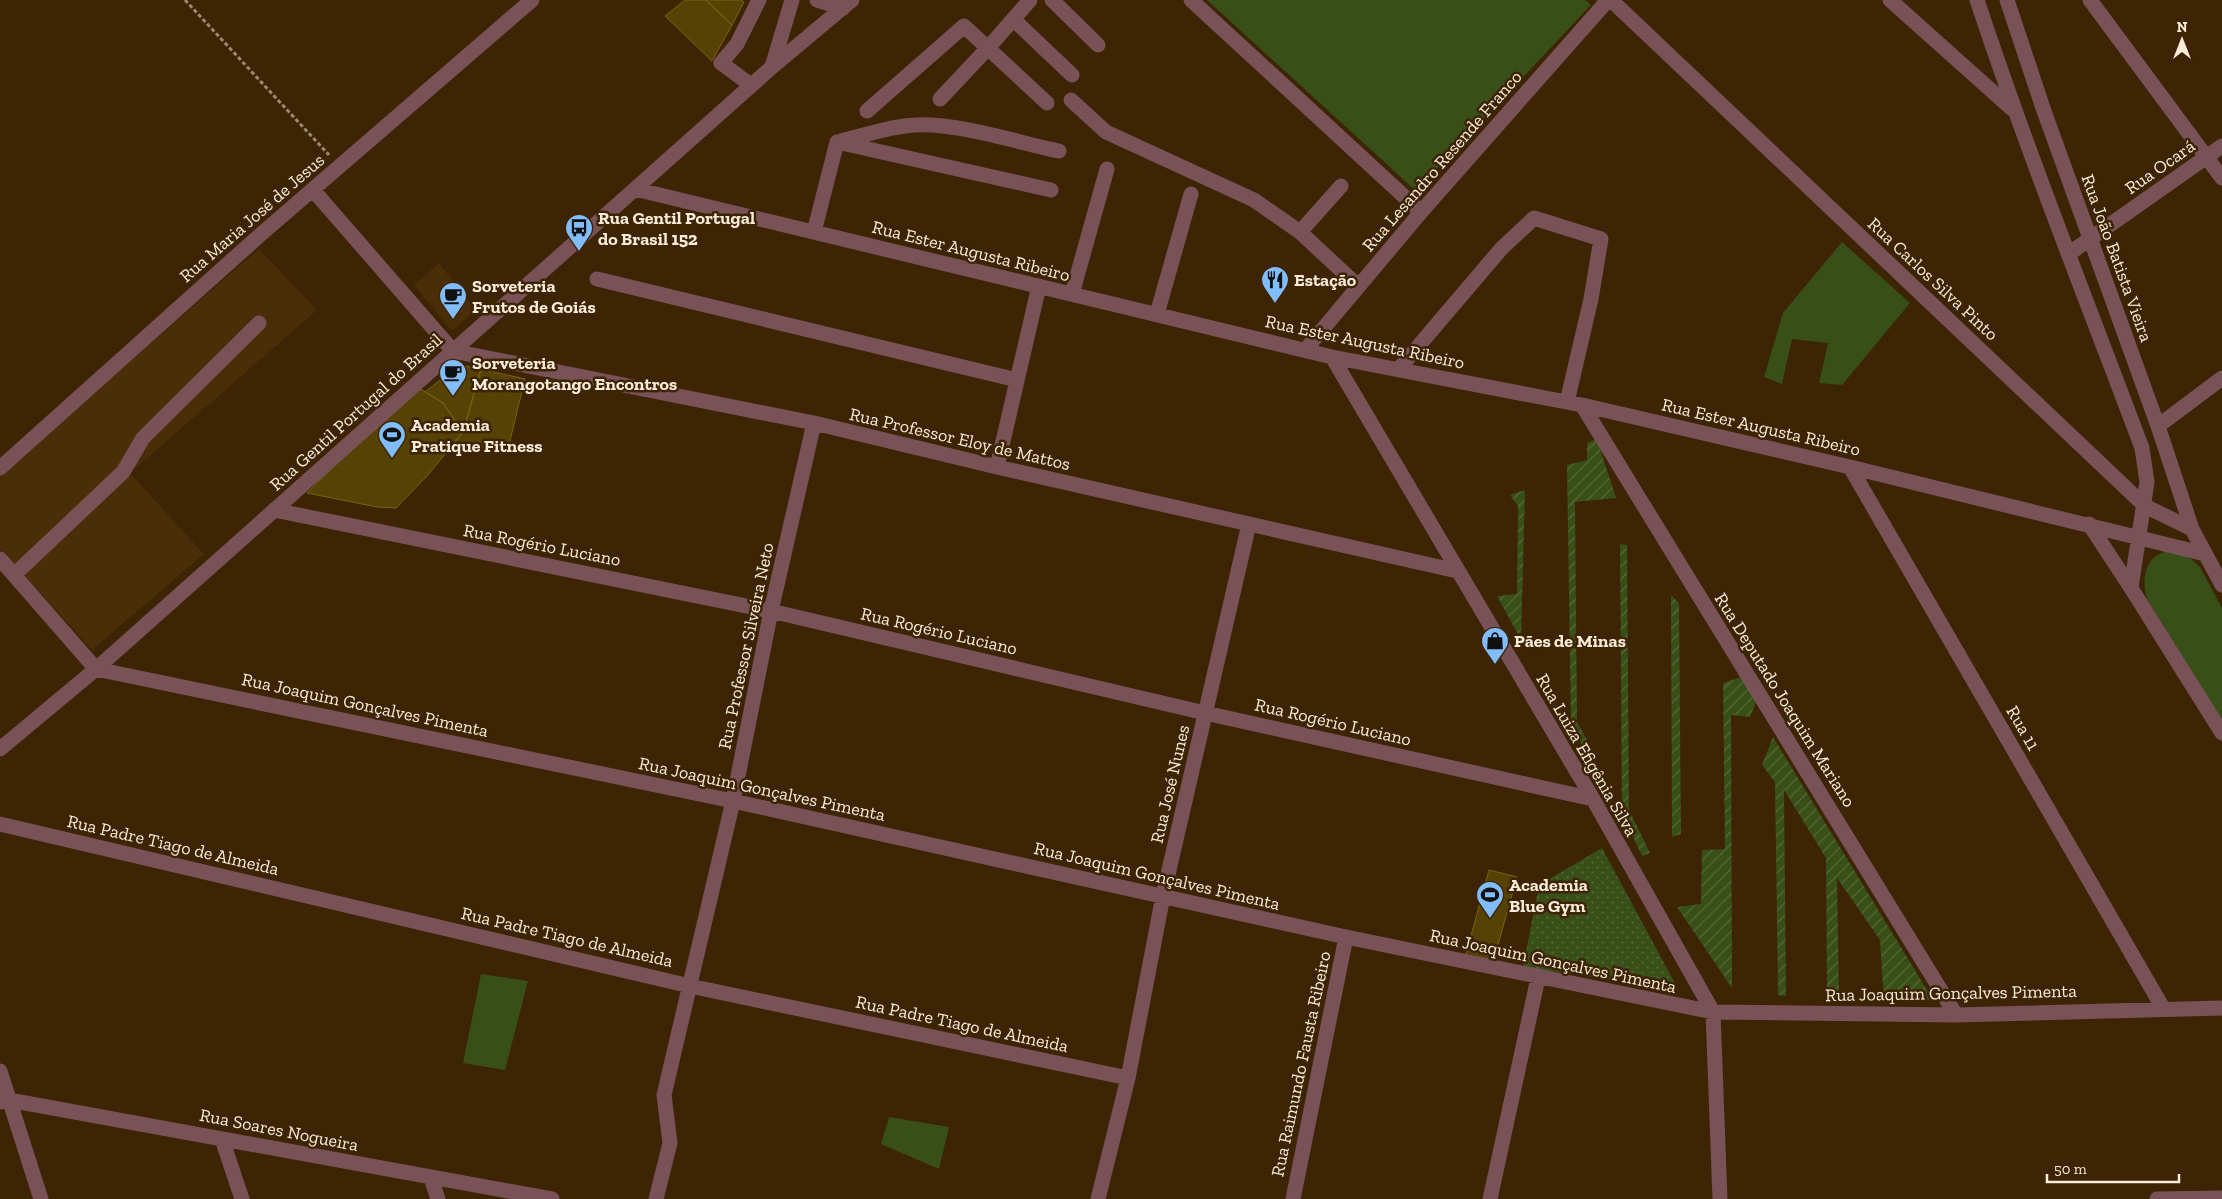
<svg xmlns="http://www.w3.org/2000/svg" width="2222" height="1199" viewBox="0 0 2222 1199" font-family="'Zilla Slab',serif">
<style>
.built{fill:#492e08}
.grass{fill:url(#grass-dots)}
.park{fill:#384f17}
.garden{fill:url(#garden-furrows)}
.building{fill:#564204;stroke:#7b6111}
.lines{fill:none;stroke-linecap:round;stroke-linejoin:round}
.path{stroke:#9d8870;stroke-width:3;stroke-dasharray:4 2.5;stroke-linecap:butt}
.minor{stroke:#795258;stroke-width:15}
.labels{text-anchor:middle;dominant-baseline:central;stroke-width:5;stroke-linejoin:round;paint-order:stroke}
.street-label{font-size:18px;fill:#fbebda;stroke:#3d2404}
.poi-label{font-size:18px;font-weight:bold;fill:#fbebda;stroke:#3d2404;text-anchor:start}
</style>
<defs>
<pattern id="grass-dots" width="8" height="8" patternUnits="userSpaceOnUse" patternTransform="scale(1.25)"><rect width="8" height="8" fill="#384f17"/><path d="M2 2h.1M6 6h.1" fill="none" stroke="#566838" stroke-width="1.8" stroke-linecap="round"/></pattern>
<pattern id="garden-furrows" width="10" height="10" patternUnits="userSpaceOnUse" patternTransform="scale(1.25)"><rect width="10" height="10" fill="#384f17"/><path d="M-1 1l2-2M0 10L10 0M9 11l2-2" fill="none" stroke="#566838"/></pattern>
</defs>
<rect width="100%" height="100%" fill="#3d2404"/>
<path class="built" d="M259,249L317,310L130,473L204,554L92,650L0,548V475Z
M439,263L476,310L452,331L414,285Z"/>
<path class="grass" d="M1602,848L1677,987L1523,968L1539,885Z"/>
<path class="park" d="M1207,0H1585L1591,5L1416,191Z
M1842,242L1910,303L1842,385L1819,383L1828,343L1792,339L1782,384L1764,377L1783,313Z
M2169,551L2189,557L2200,567L2222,608V721L2147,599C2141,578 2145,555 2169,551Z
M481,974L528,981L505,1070L463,1063Z
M889,1117L949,1127L939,1169L881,1144Z"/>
<path class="garden" d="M1597,439L1616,498L1575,502L1577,722L1595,754L1587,756L1571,723L1567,465L1587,460V443Z
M1525,490L1521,640L1497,596L1517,594L1518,506L1510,495Z
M1620,544L1627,545L1629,810L1650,853L1642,856L1622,813Z
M1671,595L1679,603L1681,834L1672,837Z
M1742,677L1757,699L1750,717L1731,715L1732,988L1677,907L1701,904L1702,850L1725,849L1723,683Z
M1773,737L1933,1000L1884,1002L1880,940L1837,878L1839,995L1827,993L1826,858L1784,790L1786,996L1778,995L1775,782L1762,765Z"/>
<path class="building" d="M685,0H706L732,25L712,61L665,16Z
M706,0H741L744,2L732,25Z
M459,365L481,369L463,432L443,403L425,392Z
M481,369L525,379L507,453L455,442L463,432Z
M416,386L443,403L463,432L428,475L396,508L377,507L307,493Z
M1489,870L1517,877L1492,966L1464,961Z"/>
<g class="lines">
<path class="path" d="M185,0L329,155"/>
<path class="minor" d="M817,0L843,8
M1052,0L1098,45
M1191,0L1421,212
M1611,0L2145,506L2192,529
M1890,0L2012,109
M1977,0C2027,151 2086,299 2142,448L2147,482L2131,588
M2007,0L2044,111L2158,426L2192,529L2222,585
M2090,0L2222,178
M1013,19L1072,75
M772,67L792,0
M751,85L721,63L737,44L759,0
M940,99L988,48L1030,0
M1071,100L1106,132L1254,200L1300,232L1358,286
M867,111L964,26L1047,103
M841,141C865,135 891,126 916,125C958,123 1016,142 1059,151
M635,189L1332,357L1582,405L1850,467L2205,554
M313,190L453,351L814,423L997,467L1457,571
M814,232L837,142L1051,190
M1300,232L1341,186
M2070,253L2222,146
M597,279L1017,380
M1072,294L1107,169
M1157,314L1191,194
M1306,349L1421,212L1608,0
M1332,357L1593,799L1713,1012L1720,1199
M1398,370L1501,249L1534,218L1601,239L1591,299L1567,402
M1582,405L1956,1015
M2158,426L2222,378
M997,467L1039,286
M1850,467L2163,1008
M0,468L260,235L532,0
M274,510L771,611L1205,713L1593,799
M2089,524L2131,588L2222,733
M0,559L96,669
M14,575L123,472L143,438L259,323
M96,669L733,801L1346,937L1713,1012L1956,1015L2222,1008
M0,749L96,669L772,67L852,0
M0,824L690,986L1128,1078
M0,1071L41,1199
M0,1102L9,1100L552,1199
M222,1139L242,1199
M431,1178L438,1199
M656,1199L670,1143L664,1095L733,801L771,611L814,423
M1098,1199L1128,1078L1163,896L1249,524
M1293,1199L1346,937
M1490,1199L1538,978
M2157,1199L2222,1198"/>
</g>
<defs>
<symbol id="bus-pin" viewBox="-11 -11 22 30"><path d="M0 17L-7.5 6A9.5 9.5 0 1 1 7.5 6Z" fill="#80bdfa" stroke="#3d2404"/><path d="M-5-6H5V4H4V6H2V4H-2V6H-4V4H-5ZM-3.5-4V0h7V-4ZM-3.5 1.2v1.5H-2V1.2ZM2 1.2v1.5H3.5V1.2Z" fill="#111"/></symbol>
<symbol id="restaurant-pin" viewBox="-11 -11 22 30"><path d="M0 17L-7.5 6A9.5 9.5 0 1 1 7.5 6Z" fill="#80bdfa" stroke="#3d2404"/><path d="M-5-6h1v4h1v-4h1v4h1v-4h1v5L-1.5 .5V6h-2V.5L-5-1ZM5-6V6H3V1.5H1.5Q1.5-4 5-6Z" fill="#111"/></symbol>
<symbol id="cafe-pin" viewBox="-11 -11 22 30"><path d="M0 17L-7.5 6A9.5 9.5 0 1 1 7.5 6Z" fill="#80bdfa" stroke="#3d2404"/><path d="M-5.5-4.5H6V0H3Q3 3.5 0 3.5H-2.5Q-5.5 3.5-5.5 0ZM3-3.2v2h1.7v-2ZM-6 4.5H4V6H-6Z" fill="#111"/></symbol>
<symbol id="stadium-pin" viewBox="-11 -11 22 30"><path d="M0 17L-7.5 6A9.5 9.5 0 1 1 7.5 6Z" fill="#80bdfa" stroke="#3d2404"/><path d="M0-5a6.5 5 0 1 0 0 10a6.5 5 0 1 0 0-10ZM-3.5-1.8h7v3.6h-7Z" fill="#111"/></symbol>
<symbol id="shop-pin" viewBox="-11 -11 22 30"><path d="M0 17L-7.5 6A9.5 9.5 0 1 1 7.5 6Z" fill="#80bdfa" stroke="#3d2404"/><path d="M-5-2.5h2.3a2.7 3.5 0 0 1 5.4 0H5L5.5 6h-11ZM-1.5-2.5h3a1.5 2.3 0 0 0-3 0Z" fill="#111"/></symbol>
</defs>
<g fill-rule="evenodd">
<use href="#bus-pin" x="563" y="212" width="32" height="43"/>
<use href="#restaurant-pin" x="1259" y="264" width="32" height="43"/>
<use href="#cafe-pin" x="437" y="280" width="32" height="43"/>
<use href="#cafe-pin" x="437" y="357" width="32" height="43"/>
<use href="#stadium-pin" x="376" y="419" width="32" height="43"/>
<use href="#shop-pin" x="1479" y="625" width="32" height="43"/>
<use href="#stadium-pin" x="1474" y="879" width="32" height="43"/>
</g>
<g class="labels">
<g class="street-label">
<text transform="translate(1442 161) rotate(-49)">Rua Lesandro Resende Franco</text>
<text transform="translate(2160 167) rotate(-35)">Rua Ocará</text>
<text transform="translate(252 218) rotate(-41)">Rua Maria José de Jesus</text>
<text transform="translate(971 251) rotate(14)">Rua Ester Augusta Ribeiro</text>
<text transform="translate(2117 258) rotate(70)">Rua João Batista Vieira</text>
<text transform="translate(1933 279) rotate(43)">Rua Carlos Silva Pinto</text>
<text transform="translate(1365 342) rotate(12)">Rua Ester Augusta Ribeiro</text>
<text transform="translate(356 412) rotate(-42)">Rua Gentil Portugal do Brasil</text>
<text transform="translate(1761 427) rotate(13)">Rua Ester Augusta Ribeiro</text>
<text transform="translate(960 439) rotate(13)">Rua Professor Eloy de Mattos</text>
<text transform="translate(542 545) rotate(11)">Rua Rogério Luciano</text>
<text transform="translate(939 631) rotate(13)">Rua Rogério Luciano</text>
<text transform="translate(746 646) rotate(-78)">Rua Professor Silveira Neto</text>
<text transform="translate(1785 700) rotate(58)">Rua Deputado Joaquim Mariano</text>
<text transform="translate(365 705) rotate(12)">Rua Joaquim Gonçalves Pimenta</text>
<text transform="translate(1333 722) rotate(13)">Rua Rogério Luciano</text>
<text transform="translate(2023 728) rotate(60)">Rua 11</text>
<text transform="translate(1587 755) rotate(60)">Rua Luiza Efigênia Silva</text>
<text transform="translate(1170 784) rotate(-77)">Rua José Nunes</text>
<text transform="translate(762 789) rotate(12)">Rua Joaquim Gonçalves Pimenta</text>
<text transform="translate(173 845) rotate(13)">Rua Padre Tiago de Almeida</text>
<text transform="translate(1157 876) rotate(13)">Rua Joaquim Gonçalves Pimenta</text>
<text transform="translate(567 937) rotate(13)">Rua Padre Tiago de Almeida</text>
<text transform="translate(1553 961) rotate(12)">Rua Joaquim Gonçalves Pimenta</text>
<text transform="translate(1951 993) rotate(-1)">Rua Joaquim Gonçalves Pimenta</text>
<text transform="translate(962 1024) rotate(12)">Rua Padre Tiago de Almeida</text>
<text transform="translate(1301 1064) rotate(-78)">Rua Raimundo Fausta Ribeiro</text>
<text transform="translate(279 1130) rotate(11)">Rua Soares Nogueira</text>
</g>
<g class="poi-label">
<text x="598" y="218">Rua Gentil Portugal<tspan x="598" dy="21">do Brasil 152</tspan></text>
<text x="1294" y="280">Estação</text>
<text x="472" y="286">Sorveteria<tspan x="472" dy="21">Frutos de Goiás</tspan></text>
<text x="472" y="363">Sorveteria<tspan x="472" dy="21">Morangotango Encontros</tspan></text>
<text x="411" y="425">Academia<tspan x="411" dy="21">Pratique Fitness</tspan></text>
<text x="1514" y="641">Pães de Minas</text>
<text x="1509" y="885">Academia<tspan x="1509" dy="21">Blue Gym</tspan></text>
</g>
</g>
<g transform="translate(2182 40)" stroke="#3d2404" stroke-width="4" paint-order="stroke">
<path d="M0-4L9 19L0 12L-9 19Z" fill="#fbebda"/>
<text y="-8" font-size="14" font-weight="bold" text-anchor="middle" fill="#fbebda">N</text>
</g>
<path d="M2047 1174v8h132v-8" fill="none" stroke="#fbebda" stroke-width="2.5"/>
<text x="2054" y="1174" font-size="15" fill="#fbebda" stroke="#3d2404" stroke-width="4" paint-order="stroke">50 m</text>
</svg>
